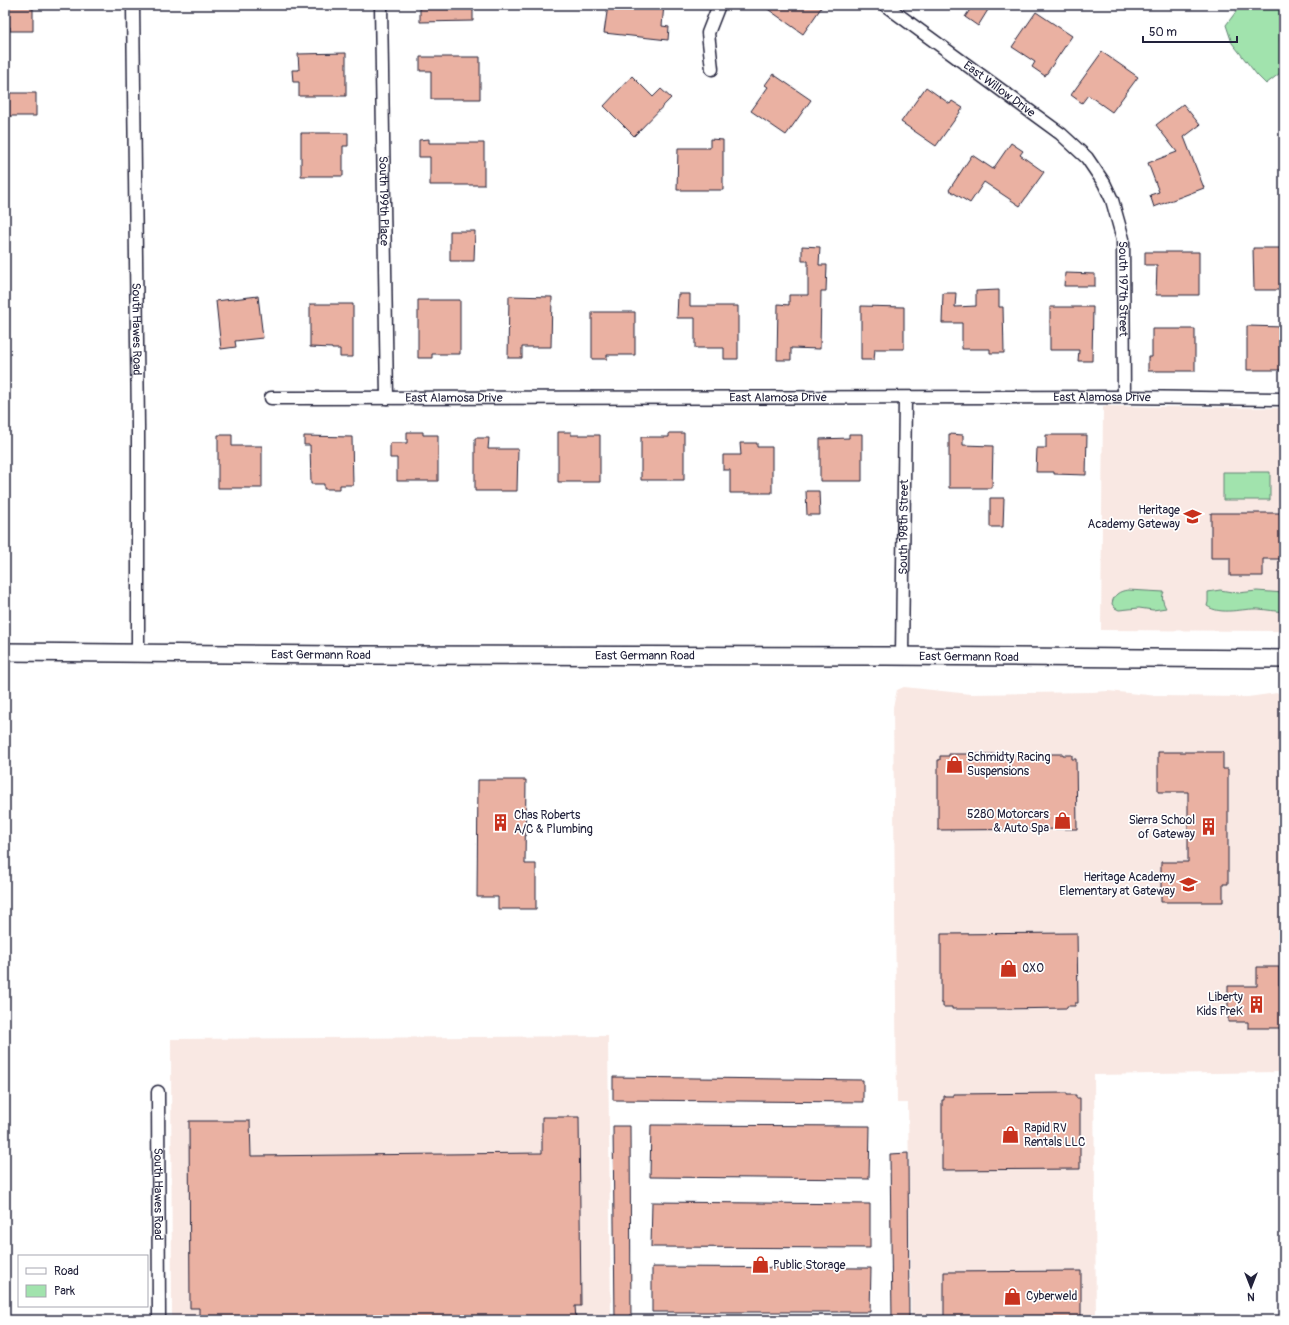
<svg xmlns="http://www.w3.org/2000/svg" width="1289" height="1325" viewBox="0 0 1289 1325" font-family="Pangolin,sans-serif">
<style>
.built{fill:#f9e8e3}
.green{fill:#a1e3ad;stroke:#628274}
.building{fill:#eab1a2;stroke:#22223b}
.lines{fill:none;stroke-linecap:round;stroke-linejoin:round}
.street-casing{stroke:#22223b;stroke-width:15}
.secondary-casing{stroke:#22223b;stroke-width:20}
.street{stroke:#fff;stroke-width:12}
.secondary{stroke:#fff;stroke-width:17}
.labels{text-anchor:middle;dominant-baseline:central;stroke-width:3.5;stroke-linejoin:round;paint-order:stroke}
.street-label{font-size:12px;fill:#22223b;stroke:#fff}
.poi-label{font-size:12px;fill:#22223b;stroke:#fff;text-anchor:start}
</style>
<rect width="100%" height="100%" fill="#fff"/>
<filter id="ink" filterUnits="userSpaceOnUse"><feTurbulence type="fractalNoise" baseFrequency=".025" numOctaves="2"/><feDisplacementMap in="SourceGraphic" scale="8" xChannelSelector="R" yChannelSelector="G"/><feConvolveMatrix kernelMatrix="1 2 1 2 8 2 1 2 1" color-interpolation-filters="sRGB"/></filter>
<g filter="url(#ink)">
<path class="built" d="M1103,406L1284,408V631L1101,630Z
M904,687L970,694L1092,692L1108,691L1158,696L1248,697L1284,692V1072L1094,1075L1096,1320H911L908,1103H897L893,707L897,690Z
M608,1036L611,1320H172L171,1039Z"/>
<path class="green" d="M1241,5H1281L1280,40L1284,70L1266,84L1257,75L1232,43L1226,25Z
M1223,472H1270V500H1223Z
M1128,590L1164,592C1161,597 1163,603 1166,608L1153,610L1139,608L1119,610L1115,608L1112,604C1113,595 1119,591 1128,590Z
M1220,590L1238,593L1257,591L1284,593V612C1276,611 1267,610 1259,609C1243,608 1221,616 1207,606L1208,602V592Z"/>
<path class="building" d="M5,5H33V31H10V27H5Z
M420,5H473V21L420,22Z
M608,5H664L662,26L669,27L668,40L604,33Z
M762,5H823L803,34Z
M973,5H991L978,26L965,17Z
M1036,12L1072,36L1045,76L1032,67L1035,62L1012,47Z
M1102,52L1138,77L1112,112L1088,95L1082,103L1071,95Z
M346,53V96H299V82H293L292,70H299L298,54Z
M420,57H480V99H431V71H420Z
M773,74L811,100L786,135L751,111L768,87L765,85Z
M632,76L653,97L661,89L671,98L634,136L604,106Z
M926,87L950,104L952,101L963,108L936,146L901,122Z
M5,93H36V116H5Z
M1183,104L1200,125L1184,137L1204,188L1154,207L1150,195L1159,192L1148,163L1177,152L1156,125Z
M301,133H348V146H343V176H301Z
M429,139V143H484V185H430V157H419V140Z
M710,139L723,140V190H677L678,148H710Z
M1011,143L1023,151L1020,155L1044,172L1020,206L984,182L970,203L949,190L972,155L993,169Z
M450,231H475L474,261H450Z
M802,246L820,247L819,265H827L826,291H821L820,349L791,348V360H777L778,304L789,305V295H808V261H802Z
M1253,248H1284V290H1254Z
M1145,252H1199V295H1156L1157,265H1145Z
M1065,273L1095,274V286H1064Z
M999,290V307H1003L1004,353H990V349H962V323H942L943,293H956L955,307L976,306V291Z
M678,294H690V306H738V359H724V348H695V318H677Z
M258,296L263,338L235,341L236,347L221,349L216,301Z
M509,296L552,297L551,347H522V358H508Z
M418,300H460V354H432V358H418Z
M310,304H353V357H340V349H332V348L310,347Z
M861,306L904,307V349H875L874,360H861Z
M1050,307H1093L1092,361H1078L1079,350H1050Z
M592,312H635V355H607V359H592Z
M1247,326L1284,327V370H1247Z
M1152,329H1195V371H1148V357H1152Z
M407,432H423V435H438V481H397V458H390V443H407Z
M558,432H571V435H600V482H558Z
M669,433H684V480H641V437H669Z
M849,434H862V481H820V439L849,438Z
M949,434L963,435V445L993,446L992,488H949Z
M218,435H232V446H262V488H218Z
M1046,435H1087L1086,475L1054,474V472H1036L1037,448H1046Z
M304,436L352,437L353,485H340V489H324V484H311L310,445H304Z
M475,438H489L488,449H518L517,491H475Z
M740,443H757V447H772V493H730V470H723V455H741Z
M806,491H819L820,515H807Z
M990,498H1004L1003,527H990Z
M1211,513H1283V559H1263V576H1230V558H1211Z
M1158,752H1223V769H1228V884H1223V902H1161V862H1188V792H1158Z
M949,754H1063V755H1072V759H1076L1077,829L938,830V760H940V756H949Z
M478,780H526L525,864H536V909H498V897H477Z
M1077,933L1078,1003H1075V1006H1067V1008L1001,1009H952V1007H943V1003H941V934Z
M1257,967H1279V985H1284V1028H1248V1022H1228V986H1257Z
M613,1077L863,1080V1102L613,1100Z
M1067,1093V1095H1076V1098H1080V1169L942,1170V1100H944V1096H953V1094Z
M542,1117H579L581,1306H575L576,1320H199V1308H190L189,1121H250L251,1156L542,1153Z
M651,1125L870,1126L869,1179L650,1177Z
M613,1126H630L631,1320H615Z
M908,1153L909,1320H892L890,1154Z
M652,1202L870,1204V1248L651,1247Z
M652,1267L871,1268L870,1312H652Z
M1081,1271V1320H944V1272Z"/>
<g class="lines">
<defs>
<g id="street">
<path id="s1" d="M133,5L138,426V654"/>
<path id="s2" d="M381,5L387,398"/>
<path id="s3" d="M885,5L1061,134L1087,158L1104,183L1112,200L1123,239L1124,397"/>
<path d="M712,69L708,33L719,5"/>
<path id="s4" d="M271,398L1124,397L1284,399"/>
<path id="s5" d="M902,656L905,398"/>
<path id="s6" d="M158,1092L159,1320"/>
</g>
<g id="secondary">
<path id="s7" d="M5,652L346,655L887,656L1284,659"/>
</g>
</defs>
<use href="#street" class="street-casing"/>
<use href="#secondary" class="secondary-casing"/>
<use href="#street" class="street"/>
<use href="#secondary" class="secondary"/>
</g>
</g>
<defs>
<symbol id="school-bare" viewBox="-9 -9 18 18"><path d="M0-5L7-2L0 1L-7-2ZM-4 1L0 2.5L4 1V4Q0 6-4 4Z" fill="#c8321e" stroke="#fff" stroke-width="2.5" paint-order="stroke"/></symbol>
<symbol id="shop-bare" viewBox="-9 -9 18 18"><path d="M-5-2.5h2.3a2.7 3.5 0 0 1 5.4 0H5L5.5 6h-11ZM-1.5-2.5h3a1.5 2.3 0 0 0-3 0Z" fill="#c8321e" stroke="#fff" stroke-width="2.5" paint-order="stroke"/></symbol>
<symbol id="building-bare" viewBox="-9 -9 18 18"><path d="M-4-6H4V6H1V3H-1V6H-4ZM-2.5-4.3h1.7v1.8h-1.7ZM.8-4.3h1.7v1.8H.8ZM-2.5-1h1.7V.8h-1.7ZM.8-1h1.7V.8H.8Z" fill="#c8321e" stroke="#fff" stroke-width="2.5" paint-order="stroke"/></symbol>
</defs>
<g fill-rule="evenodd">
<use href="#school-bare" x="1180" y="504" width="25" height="25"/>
<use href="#shop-bare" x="942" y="752" width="25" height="25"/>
<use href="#shop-bare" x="1050" y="808" width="25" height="25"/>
<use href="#building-bare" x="488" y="810" width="25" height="25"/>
<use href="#building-bare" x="1196" y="814" width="25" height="25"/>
<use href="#school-bare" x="1176" y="872" width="25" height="25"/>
<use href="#shop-bare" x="996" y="956" width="25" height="25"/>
<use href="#building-bare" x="1244" y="992" width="25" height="25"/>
<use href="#shop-bare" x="998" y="1122" width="25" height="25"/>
<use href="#shop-bare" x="748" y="1252" width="25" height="25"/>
<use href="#shop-bare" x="1000" y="1284" width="25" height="25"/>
</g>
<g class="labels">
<g class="street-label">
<text stroke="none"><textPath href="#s3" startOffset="142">East Willow Drive</textPath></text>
<text stroke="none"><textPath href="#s2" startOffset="196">South 199th Place</textPath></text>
<text stroke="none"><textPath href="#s3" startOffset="393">South 197th Street</textPath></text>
<text stroke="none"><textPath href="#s1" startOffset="324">South Hawes Road</textPath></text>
<text stroke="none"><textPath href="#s4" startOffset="183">East Alamosa Drive</textPath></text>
<text stroke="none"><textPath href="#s4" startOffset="507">East Alamosa Drive</textPath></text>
<text stroke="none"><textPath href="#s4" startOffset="831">East Alamosa Drive</textPath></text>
<text stroke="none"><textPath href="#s5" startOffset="129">South 198th Street</textPath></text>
<text stroke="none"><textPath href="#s7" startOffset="316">East Germann Road</textPath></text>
<text stroke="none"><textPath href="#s7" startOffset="640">East Germann Road</textPath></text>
<text stroke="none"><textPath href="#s7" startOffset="964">East Germann Road</textPath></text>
<text stroke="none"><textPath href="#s6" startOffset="102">South Hawes Road</textPath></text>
</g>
<g class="poi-label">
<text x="1180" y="510" text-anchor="end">Heritage<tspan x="1180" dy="14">Academy Gateway</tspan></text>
<text x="967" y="757">Schmidty Racing<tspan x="967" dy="14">Suspensions</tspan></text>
<text x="1049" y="814" text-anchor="end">5280 Motorcars<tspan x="1049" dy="14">&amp; Auto Spa</tspan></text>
<text x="514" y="815">Chas Roberts<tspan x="514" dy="14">A/C &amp; Plumbing</tspan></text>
<text x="1195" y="820" text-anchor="end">Sierra School<tspan x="1195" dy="14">of Gateway</tspan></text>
<text x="1175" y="877" text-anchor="end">Heritage Academy<tspan x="1175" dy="14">Elementary at Gateway</tspan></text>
<text x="1022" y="968">QXO</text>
<text x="1243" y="997" text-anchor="end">Liberty<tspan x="1243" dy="14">Kids PreK</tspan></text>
<text x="1024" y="1128">Rapid RV<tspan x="1024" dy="14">Rentals LLC</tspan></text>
<text x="773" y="1265">Public Storage</text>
<text x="1026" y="1296">Cyberweld</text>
</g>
</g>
<rect width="1289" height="1325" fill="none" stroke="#fff" stroke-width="20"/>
<rect x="10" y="10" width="1269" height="1305" fill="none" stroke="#22223b" stroke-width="1.5" filter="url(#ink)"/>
<rect x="18" y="1255" width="130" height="52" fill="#ffffff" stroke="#a7a7b1"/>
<rect x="26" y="1268" width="20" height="6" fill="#ffffff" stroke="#a7a7b1"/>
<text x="54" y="1275" font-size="12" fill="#22223b">Road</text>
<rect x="26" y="1285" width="20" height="12" fill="#a1e3ad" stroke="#a7a7b1"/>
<text x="54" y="1295" font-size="12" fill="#22223b">Park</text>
<g transform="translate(1251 1287) rotate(180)" stroke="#ffffff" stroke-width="3" paint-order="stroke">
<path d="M0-3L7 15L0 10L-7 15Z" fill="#22223b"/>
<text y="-6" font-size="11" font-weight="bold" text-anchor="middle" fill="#22223b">N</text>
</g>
<path d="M1143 36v6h94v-6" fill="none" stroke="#22223b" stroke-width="2"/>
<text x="1149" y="36" font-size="12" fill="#22223b" stroke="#ffffff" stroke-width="3" paint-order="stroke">50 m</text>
</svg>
